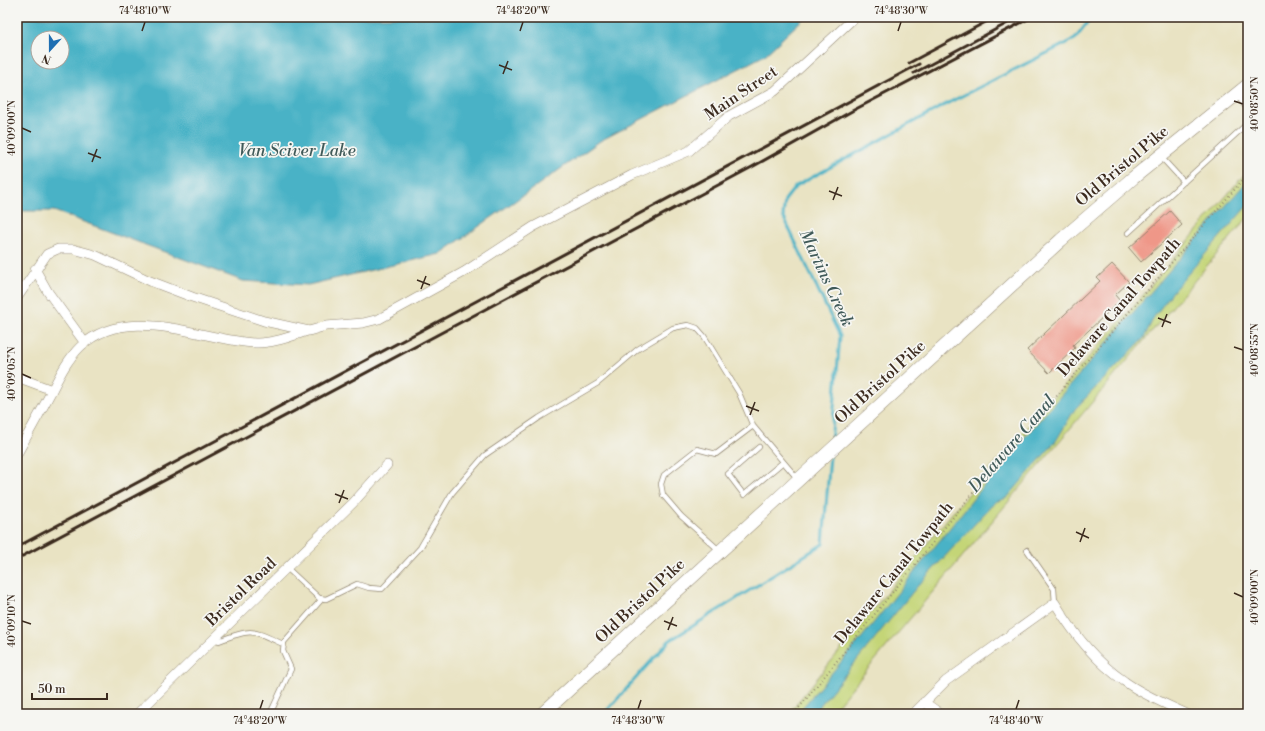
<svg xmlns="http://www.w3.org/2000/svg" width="1265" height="731" viewBox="0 0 1265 731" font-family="'Libre Bodoni',serif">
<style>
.green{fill:#c4d577;stroke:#80804a}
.water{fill:#48b2c6;stroke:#426e72;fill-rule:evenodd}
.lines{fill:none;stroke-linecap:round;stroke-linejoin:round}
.stream{stroke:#48b2c6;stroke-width:3}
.building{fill:#ef9788}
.service-casing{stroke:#928670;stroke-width:6}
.minor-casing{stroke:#928670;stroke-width:10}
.secondary-casing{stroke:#928670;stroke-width:14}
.path{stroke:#928670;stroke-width:2;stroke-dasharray:1 3;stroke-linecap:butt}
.service{stroke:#fff;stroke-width:4.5}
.minor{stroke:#fff;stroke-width:9}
.secondary{stroke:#fff;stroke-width:13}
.rail{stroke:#3b2a1e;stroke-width:3}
.ticks{fill:none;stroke:#3b2a1e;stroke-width:1.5}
.labels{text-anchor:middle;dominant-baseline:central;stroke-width:3.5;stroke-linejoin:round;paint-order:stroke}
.street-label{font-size:16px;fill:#3b2a1e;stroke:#f6f6f2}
.water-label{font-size:17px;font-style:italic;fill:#405a59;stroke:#f6f6f2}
.neatline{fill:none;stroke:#3b2a1e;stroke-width:1.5}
.ticks-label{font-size:10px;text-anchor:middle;fill:#3b2a1e}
</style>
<rect width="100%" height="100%" fill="#f6f6f2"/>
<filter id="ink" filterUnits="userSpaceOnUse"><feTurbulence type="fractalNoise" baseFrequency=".025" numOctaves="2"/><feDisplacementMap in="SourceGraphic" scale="8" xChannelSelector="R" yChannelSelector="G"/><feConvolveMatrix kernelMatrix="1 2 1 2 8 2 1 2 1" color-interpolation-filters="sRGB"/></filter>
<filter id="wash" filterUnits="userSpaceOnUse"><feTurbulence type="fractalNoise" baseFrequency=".012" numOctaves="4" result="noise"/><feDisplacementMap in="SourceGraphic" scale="16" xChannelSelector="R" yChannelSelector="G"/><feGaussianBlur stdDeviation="0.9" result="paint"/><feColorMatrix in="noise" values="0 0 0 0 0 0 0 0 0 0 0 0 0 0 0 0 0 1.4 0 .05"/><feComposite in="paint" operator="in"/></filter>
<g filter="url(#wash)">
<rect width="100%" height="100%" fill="#e9e3c3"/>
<path class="green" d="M1248,170V217L830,714H788L953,512L1133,307Z"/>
<path class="water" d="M17,17H805L765,55L600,141L440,254L308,285L243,281L54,211H17ZM38,38H62V62H38Z
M1248,180V205L1174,290L1154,317L1144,338L1075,409L1056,441L1007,498L995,502L916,588L813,714H797L863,636L998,468Z"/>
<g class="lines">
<path class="stream" d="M831,444L840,336L783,216L785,200L796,186L950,102L1075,39L1092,17
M604,714L669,641L823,544L830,456"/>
</g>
<g id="blocks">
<path class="building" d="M1170,211L1182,225L1141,262L1129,248Z
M1112,264L1129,282L1115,295L1120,301L1073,345L1075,348L1049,373L1027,350L1100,281L1097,278Z"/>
</g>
</g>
<g filter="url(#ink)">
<use href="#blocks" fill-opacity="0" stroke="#928670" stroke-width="1"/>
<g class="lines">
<defs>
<path id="service" d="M1237,95L1248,110
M1161,157L1184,182
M1128,233L1248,123
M759,447L728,474L744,495L783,462
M719,550L681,516L663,495L661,484L664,475L697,449L716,454L753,426L797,478
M1027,550L1054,589L1055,603
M287,568L319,598L326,599L357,584L369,588L382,589L420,548L452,493L485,455L539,418L598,383L638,349L673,328L688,325L697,328L704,336L739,393L753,426
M214,639L219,641C252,628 252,630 283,644
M270,714L291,669L283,651L284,642L322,599"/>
<path id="minor" d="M35,269L48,292L85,343
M17,298L47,254L58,249H73L95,255L150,281L192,297L264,321L309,331L326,326L363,323L379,319L464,272L533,227L632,175L689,151L729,116L775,91L855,17
M17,377L52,390
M17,454C28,434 39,415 49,396C58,379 66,361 80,347C127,302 200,340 255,343C272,344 292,336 308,331
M924,702L941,714
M137,714L353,503L387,465
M913,714L946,681L1055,603C1073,633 1095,661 1124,681C1143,695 1166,704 1187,714"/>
<path id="secondary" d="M542,714L1061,240L1133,178L1248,85"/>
</defs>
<use href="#service" class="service-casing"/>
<use href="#minor" class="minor-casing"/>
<use href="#secondary" class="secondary-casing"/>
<path class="path" d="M794,714L972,494L1248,174"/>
<use href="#service" class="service"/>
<use href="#minor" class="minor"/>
<use href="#secondary" class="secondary"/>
<path class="rail" d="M909,63L995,17
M914,73L1019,17
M17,547L919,64
M17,559L752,167L852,111L1032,17"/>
</g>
</g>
<path class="ticks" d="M142,31L145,22M520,31L523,22M898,31L901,22M499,65L512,70M503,74L508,61M1234,101L1243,104M22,128L31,132M88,153L101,158M92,162L97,149M829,191L842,196M833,200L838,187M417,280L430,285M421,289L426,276M1158,318L1171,323M1162,327L1167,314M1234,347L1243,350M22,374L31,378M746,406L759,411M750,415L755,402M335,494L348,499M339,503L344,490M1076,532L1089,538M1080,542L1085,528M1234,593L1243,597M22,621L31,624M664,621L677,626M668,630L673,617M260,709L263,700M638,709L641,700M1016,709L1019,700"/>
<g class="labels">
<g class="street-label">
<text transform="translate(741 93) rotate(-34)">Main Street</text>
<text transform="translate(1122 166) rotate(-40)">Old Bristol Pike</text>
<text transform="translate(1119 307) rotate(-49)">Delaware Canal Towpath</text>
<text transform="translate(880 382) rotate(-42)">Old Bristol Pike</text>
<text transform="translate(894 573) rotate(-51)">Delaware Canal Towpath</text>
<text transform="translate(241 592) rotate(-44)">Bristol Road</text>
<text transform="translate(640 601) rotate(-43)">Old Bristol Pike</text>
</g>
<g class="water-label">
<text x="297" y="151">Van Sciver Lake</text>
<text transform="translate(826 278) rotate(65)">Martins Creek</text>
<text transform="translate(1012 444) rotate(-49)">Delaware Canal</text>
</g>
</g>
<rect width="1265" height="731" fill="none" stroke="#f6f6f2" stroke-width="44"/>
<g transform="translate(50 50) rotate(201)"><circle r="19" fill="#f6f6f2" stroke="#aba49d"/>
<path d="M0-3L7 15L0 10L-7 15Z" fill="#1f6fb2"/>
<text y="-6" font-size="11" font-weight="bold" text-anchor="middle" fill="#3b2a1e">N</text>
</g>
<path d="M32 693v6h75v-6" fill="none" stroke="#3b2a1e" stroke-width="2"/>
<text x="38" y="693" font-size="12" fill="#3b2a1e" stroke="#f6f6f2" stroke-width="3" paint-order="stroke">50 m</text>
<rect x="22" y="22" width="1221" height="687" class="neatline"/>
<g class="ticks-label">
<text x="145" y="14">74°48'10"W</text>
<text x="523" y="14">74°48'20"W</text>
<text x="901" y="14">74°48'30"W</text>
<text transform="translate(1254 104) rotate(-90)" y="4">40°08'50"N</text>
<text transform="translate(11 128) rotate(-90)" y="4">40°09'00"N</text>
<text transform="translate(1254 350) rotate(-90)" y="4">40°08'55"N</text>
<text transform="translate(11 374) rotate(-90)" y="4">40°09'05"N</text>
<text transform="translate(1254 597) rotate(-90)" y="4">40°09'00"N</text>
<text transform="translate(11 621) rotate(-90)" y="4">40°09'10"N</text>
<text x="260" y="724">74°48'20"W</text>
<text x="638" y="724">74°48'30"W</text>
<text x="1016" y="724">74°48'40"W</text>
</g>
</svg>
